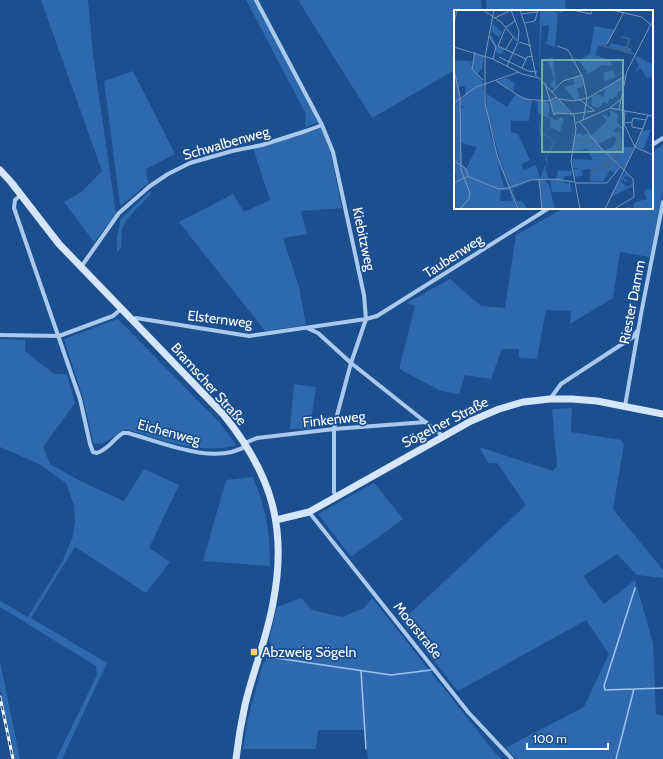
<svg xmlns="http://www.w3.org/2000/svg" width="663" height="759" viewBox="0 0 663 759" font-family="Cabin,sans-serif">
<style>
.green{fill:#2e69ad}
.lines{fill:none;stroke-linecap:round;stroke-linejoin:round}
.stream{stroke:#9cc4f0;stroke-width:1.5}
.street{stroke:#a9c9ee;stroke-width:4}
.secondary{stroke:#d6e6fa;stroke-width:7}
.rail-casing{stroke:#fff;stroke-width:3}
.rail{stroke:#1b4f8f;stroke-width:1.5;stroke-dasharray:4.5;stroke-linecap:butt}
.poi-dot{fill:#ffd166;stroke:#1b4f8f;stroke-width:1.5}
.labels{text-anchor:middle;dominant-baseline:central;stroke-width:3.5;stroke-linejoin:round;paint-order:stroke}
.street-label{font-size:14px;fill:#fff;stroke:#1b4f8f}
.poi-label{font-size:14px;fill:#fff;stroke:#1b4f8f;text-anchor:start}
.inset-river{fill:none;stroke:#3c6290;stroke-width:2}
.inset-road{fill:none;stroke:#7695bc;stroke-width:1}
.view{fill:#6fada8;fill-opacity:0.15;stroke:#6fada8;stroke-width:2}
.inset-edge{fill:none;stroke:#fff;stroke-width:2}
</style>
<rect width="100%" height="100%" fill="#1b4f8f"/>
<path class="green" d="M41,0H88L93,55L116,214L94,242L64,202L80,193L102,171Z
M246,0H254L320,122L305,127L306,114Z
M298,0H481L482,11H455V70L372,118Z
M486,0H565L566,11H487Z
M133,71L175,154L146,169L148,183L122,205H120L104,81Z
M322,127L330,150L342,208L301,211L307,234L283,238L299,287L306,325L265,331L179,222L233,194L244,212L270,200L253,148L304,134Z
M663,145V190L650,257L620,252L613,298L570,324L571,311L546,310L537,359L519,358V349H502L491,379L465,375L459,394L441,391L399,369L415,306L407,303L450,279L481,306L505,308L516,235L564,208H652V152Z
M150,191L151,194L127,219L122,229L121,248L117,252V237L121,219Z
M118,319L220,423L236,445C200,456 160,439 126,429C114,433 109,445 95,444L93,442L83,398L64,339Z
M0,339L25,340V351L54,374H67L75,403L43,447L50,464L82,482L124,501L144,469L179,485L149,548L170,562L146,593L75,547L31,618L107,663L62,759H56L97,675L96,666L0,607V601L28,617L63,560L73,536L75,521L74,506L66,483L39,464L0,447Z
M294,384L316,387L310,429H290Z
M572,408L571,432L621,440L624,444L613,509L663,570V578L637,575L617,554L583,576L604,604L635,580L653,643L656,714L663,716V759H517L505,748L584,707L609,654L586,620L458,691L402,621L526,505L497,463H488L479,447L553,471L557,466L552,409Z
M253,477C266,510 270,530 270,566L203,561L226,480Z
M374,483L403,519L351,557L318,514Z
M301,598L312,610L342,617L364,608L372,598L496,754L502,759H368L365,730H318L316,749H243L248,718L263,663L265,662L271,642L269,641L277,607Z
M0,661L20,759H15L0,689Z"/>
<g class="lines">
<path class="stream" d="M635,588L604,686L605,690L663,688
M276,658L391,675L431,670
M361,671L366,749
M616,759L634,689"/>
<path class="street" d="M256,0L322,125L333,152L364,295L366,319L351,363L336,419L334,429V492L336,498
M652,145L663,138
M21,195L15,200L14,208L80,399L90,444L93,452L97,453C110,448 113,439 123,433H128C160,442 215,466 246,446
M81,267L119,213L150,186L168,174L190,163L232,151L262,145L306,131L322,125
M132,320L136,318L249,336L366,319L377,316L549,208
M307,328L318,333L351,363L443,436
M0,335L59,336L113,316L121,309
M550,399L561,384L633,337L637,331
M625,406L641,314L663,202
M245,443L257,438L334,429L426,422
M309,512L468,712L512,759"/>
<path class="secondary" d="M0,170L11,182L59,244L223,414C271,473 288,527 273,603C267,638 253,671 245,705C241,723 238,741 236,759
M276,520L309,512L471,421L499,409L523,402L550,399H572L597,401L663,414"/>
<defs>
<path id="rail" d="M0,697L13,759"/>
</defs>
<use href="#rail" class="rail-casing"/>
<use href="#rail" class="rail"/>
</g>
<rect class="poi-dot" x="250" y="648" width="8" height="8" rx="2"/>
<g class="labels">
<g class="street-label">
<text transform="translate(226 143) rotate(-16)">Schwalbenweg</text>
<text transform="translate(364 239) rotate(78)">Kiebitzweg</text>
<text transform="translate(453 256) rotate(-33)">Taubenweg</text>
<text transform="translate(632 302) rotate(-79)">Riester Damm</text>
<text transform="translate(220 319) rotate(7)">Elsternweg</text>
<text transform="translate(209 384) rotate(48)">Bramscher Straße</text>
<text transform="translate(334 419) rotate(-6)">Finkenweg</text>
<text transform="translate(445 422) rotate(-27)">Sögelner Straße</text>
<text transform="translate(169 432) rotate(15)">Eichenweg</text>
<text transform="translate(418 630) rotate(51)">Moorstraße</text>
</g>
<g class="poi-label">
<text x="262" y="652">Abzweig Sögeln</text>
</g>
</g>
<g transform="translate(454 10)">
<rect width="199" height="199" fill="#1b4f8f"/>
<path d="M86,0L103,2L109,0L108,3L104,2L101,37L90,33L93,32L95,15L89,16L88,12L85,63ZM39,14L48,22L45,27L38,22L37,25L43,36L50,39L48,44L43,43L36,26ZM140,16L161,20L152,36L156,37V33L172,37L175,29L167,26L176,29L173,37L178,39L176,42L181,44L145,35L141,45L157,50L158,56L148,55L134,64L125,50L136,44ZM21,44L30,46L28,59L23,64L18,56ZM180,45L199,55V66L193,68L186,58L180,63L185,56ZM99,47L102,76L100,79L96,74L101,70L93,49ZM0,50L18,51L17,55L28,70L36,124L63,199H0L2,165L0,164ZM11,76V86L6,90V95L10,98H6L5,77ZM7,133L23,137L12,159L8,154ZM43,150V151L54,177H50ZM55,180L58,191H46L47,181ZM159,60L162,67L151,72L149,63ZM128,65L130,75L123,79L126,89L121,90L110,77L121,74L119,68ZM171,67L168,81H164L163,86L158,89L155,88L154,94L150,92L144,98L137,95L138,87L143,84L150,87L151,78ZM52,68L61,73L59,81L42,71ZM32,74L33,86V84L53,97L62,84L78,90L75,111H57V122L64,124L76,150L68,154L69,160L82,155L86,169L91,155L94,169L91,170L95,175L101,199H88L85,171L78,170L58,179L63,191H68L73,198L65,199L46,149L33,102ZM103,89L117,104H100L96,91ZM83,91H91L96,95L94,106L103,111L106,107L110,109L106,122L97,117L92,125L101,131L93,148L94,159L85,119ZM84,103L96,109L97,115L92,125L87,122ZM87,123L100,131L92,148ZM156,100L164,104L163,112L170,120L164,117L160,120L162,123L166,121L169,137H180L170,160L150,141L160,136L163,130L160,126L144,134L137,126L153,111L147,104L156,107ZM194,106H199V107H194L189,121L197,119L190,139L182,137ZM125,123L130,125L134,123L165,157L161,163L156,160L149,172L137,171L136,159L128,160L129,166L120,167L119,160L125,158H119L118,149L139,150L133,139L118,141L122,124ZM104,160L118,161L117,166H111L108,171L113,174L116,172L118,182H98L96,169H102ZM171,163L176,167L171,166L170,169L175,170L171,172L169,169L167,172L172,176H176L178,173L179,176L155,188ZM193,179L199,180V199H172L173,197L179,198L181,192L193,189L190,183Z" fill="#2e69ad" fill-rule="evenodd"/>
<path class="inset-river" d="M168,27L176,29L171,41M145,35L181,44M166,122L162,134H170M122,130L141,132M161,152L166,134M153,164L156,148M137,171V162L150,156L154,150"/>
<path class="inset-road" d="M29,0L47,12L63,31M40,0L31,47V93L43,145L64,199M57,0L65,21L64,31M66,0L72,18L82,66M118,0L137,4L138,0M158,0L188,7L199,17M67,4L83,2M41,8L57,0M0,13L3,0M71,13L81,11L84,0M51,18L61,11M51,19L44,36L72,49M35,26L42,37L39,49M65,32L77,36M153,34L170,2M103,36L114,40L129,68L133,89L129,110M0,37L39,49M52,39L59,27M21,42L18,59L29,70M45,47L74,61L83,62M39,49L68,64L85,68L120,106L122,119L117,151L126,199M53,56L64,32M68,58L73,47L79,46M0,60L6,87L7,160L16,183L15,189L6,199M42,71L70,89L95,91L103,87M91,73L100,105L103,103L118,104M98,82L109,71L128,65M105,89L119,91L134,88L171,66M126,90L141,101M0,93L22,77L65,62M156,98L166,90M165,99L173,61L199,10M118,104L140,101M194,105L181,137L199,145M126,112L146,137L179,169L180,187L160,199M178,112V117L189,119M122,113L156,98L199,106M170,113L178,112L179,108L192,110M0,151L11,158L15,167L45,179L54,178L77,170L102,169L120,172M85,170L88,199M0,173L14,166M121,173H153L166,157M151,199L181,137L170,114L171,101"/>
<path class="view" d="M88,50H169V142H88Z"/>
<rect width="199" height="199" class="inset-edge"/>
</g>
<path d="M527 743v6h81v-6" fill="none" stroke="#ffffff" stroke-width="2"/>
<text x="533" y="743" font-size="12" fill="#ffffff" stroke="#1b4f8f" stroke-width="3" paint-order="stroke">100 m</text>
</svg>
